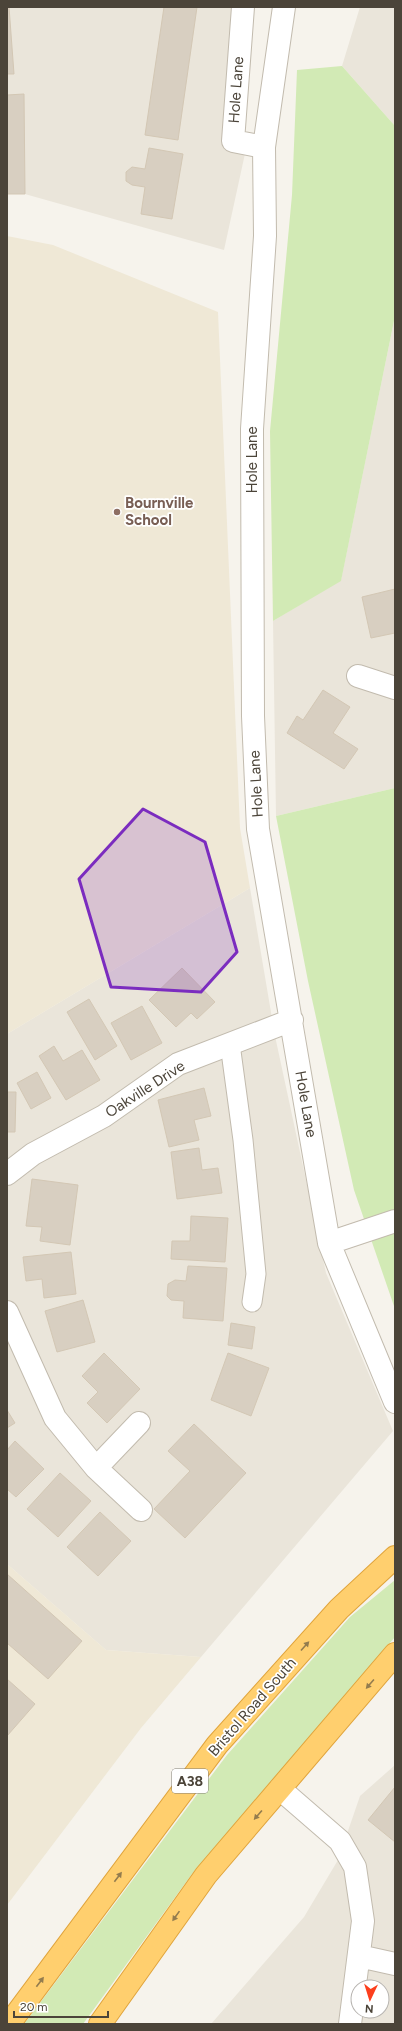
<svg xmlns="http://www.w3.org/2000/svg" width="402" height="2031" viewBox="0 0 402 2031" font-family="Figtree,sans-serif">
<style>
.residential{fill:#eae5da;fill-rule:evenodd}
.education{fill:#efe8d6}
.green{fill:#d2eab5}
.building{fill:#d8cfc1;stroke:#d3c7b4}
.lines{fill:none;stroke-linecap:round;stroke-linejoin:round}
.lane-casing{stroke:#c2bbae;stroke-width:21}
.street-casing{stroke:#c2bbae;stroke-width:24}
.highway-casing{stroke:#e0a43c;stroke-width:24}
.lane{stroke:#fff;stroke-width:19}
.street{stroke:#fff;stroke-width:22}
.highway{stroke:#ffcf6e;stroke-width:22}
.oneway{fill:#937c4e}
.marked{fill:#7b2cbf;fill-opacity:0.2;stroke:#7b2cbf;stroke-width:3;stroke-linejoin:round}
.education-dot{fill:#8d6e63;stroke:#fff;stroke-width:1.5}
.labels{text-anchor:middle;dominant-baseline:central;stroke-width:3.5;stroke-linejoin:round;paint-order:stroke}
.shield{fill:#fff;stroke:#817c74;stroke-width:1}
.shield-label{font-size:14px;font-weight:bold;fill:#4b4439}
.street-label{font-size:15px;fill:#4b4439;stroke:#fff}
.education-label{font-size:15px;font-weight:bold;fill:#785e54;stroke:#fff;text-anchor:start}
</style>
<rect width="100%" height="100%" fill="#f6f3ec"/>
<path class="residential" d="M7,7H234L224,140L246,149L224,250L7,189Z
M360,7H395V126L342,66Z
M395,316V788L276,816L273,621L341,580Z
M250,888L275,1036L326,1273L393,1431L201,1657L106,1650L7,1564V1034Z
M395,1765V2024H211L304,1917L338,1860L360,1796ZM358,1987H382V2011H358Z"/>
<path class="education" d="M7,236L53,245L218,312L240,828L250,888L7,1034Z
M7,1564L106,1650L201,1657L141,1728L7,1905Z"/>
<path class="green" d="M342,66L395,126V316L341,581L273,621L270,431L292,195L297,70Z
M395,788V1309L354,1190L308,981L276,816Z
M395,1580V1637L192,1874L83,2024H24L227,1755L350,1617Z"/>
<path class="building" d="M7,7H9L14,74H7Z
M164,7H197L178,140L145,135Z
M24,94L25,194H7V95Z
M149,148L183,154L172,219L141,214L145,187L132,185L126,181V172L132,167L145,169Z
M395,589V633L371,638L362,597Z
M323,690L350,707L333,733L358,749L344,769L287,733L297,716L303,720Z
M182,968L215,1002L197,1019L191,1013L176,1027L149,1000Z
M89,999L117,1046L95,1060L67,1012Z
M142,1006L162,1043L131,1060L111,1023Z
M54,1046L63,1061L82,1050L100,1080L66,1100L39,1056Z
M37,1072L51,1098L31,1109L17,1083Z
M204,1088L211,1116L194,1120L199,1140L169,1147L158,1100Z
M7,1092H16L15,1132H7Z
M199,1148L202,1170L218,1168L222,1193L177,1199L171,1152Z
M32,1179L78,1185L70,1245L40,1241L42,1227L26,1226Z
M191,1216L228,1218L225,1262L171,1259L172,1241H190Z
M71,1252L76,1294L44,1298L42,1279L26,1281L23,1257Z
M188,1266L227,1268L223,1321L183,1318L184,1301L171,1300L167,1296L168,1284L175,1280L186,1281Z
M83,1300L95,1342L57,1352L45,1311Z
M231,1323L255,1327L252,1349L228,1345Z
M104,1353L140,1389L107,1423L87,1403L98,1392L82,1376Z
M228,1353L269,1368L251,1416L211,1400Z
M7,1410L15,1423L7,1428Z
M194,1424L246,1473L185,1538L154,1509L190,1471L168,1451Z
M15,1441L44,1469L16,1497L7,1489V1450Z
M60,1473L91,1501L58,1537L27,1509Z
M100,1512L131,1541L98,1576L67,1547Z
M7,1574L82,1641L48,1679L7,1643Z
M7,1679L35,1704L7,1736Z
M395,1787V1842L368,1820Z"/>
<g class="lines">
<defs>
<path id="lane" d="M230,1044L243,1140L256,1274L252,1302"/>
<path id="street" d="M243,7L233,141L264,147
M284,7L264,147L265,236L252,429L253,716L258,829L329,1243L395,1402
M358,676L395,688
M7,1174L33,1154L104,1116L178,1064L292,1020
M329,1243L395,1221
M7,1312L55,1418L96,1468L141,1510
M96,1468L139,1423
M280,1789L340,1841L355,1867L363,1921L350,2024
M359,1956L395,1964"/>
<path id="highway" d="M9,2024L217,1745L339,1609L395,1557
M100,2024L206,1875L395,1654"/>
</defs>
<use href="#lane" class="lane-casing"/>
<use href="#street" class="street-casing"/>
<use href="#highway" class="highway-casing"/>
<use href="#lane" class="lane"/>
<use href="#street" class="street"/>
<use href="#highway" class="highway"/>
</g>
<defs><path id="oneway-solid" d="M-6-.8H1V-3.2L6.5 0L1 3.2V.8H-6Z"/></defs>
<g class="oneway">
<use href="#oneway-solid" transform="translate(305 1646) rotate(-48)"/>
<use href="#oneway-solid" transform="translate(370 1684) rotate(131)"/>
<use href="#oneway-solid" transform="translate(258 1815) rotate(131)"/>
<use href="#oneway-solid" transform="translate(118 1877) rotate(-53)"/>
<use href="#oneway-solid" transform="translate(176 1916) rotate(125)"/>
<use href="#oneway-solid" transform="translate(40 1982) rotate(-53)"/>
</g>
<path class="marked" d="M143,809L205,842L237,952L201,992L111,987L79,879Z"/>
<circle class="education-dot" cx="117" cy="512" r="4"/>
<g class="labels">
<rect class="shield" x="172" y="1769" width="36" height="24" rx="3"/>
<g class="shield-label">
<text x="190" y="1781">A38</text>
</g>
<g class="street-label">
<text transform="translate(236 90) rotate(-86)">Hole Lane</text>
<text transform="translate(252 460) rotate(-90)">Hole Lane</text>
<text transform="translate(256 784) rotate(-93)">Hole Lane</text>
<text transform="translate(145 1089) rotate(-33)">Oakville Drive</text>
<text transform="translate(306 1104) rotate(80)">Hole Lane</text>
<text transform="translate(252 1707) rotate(-49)">Bristol Road South</text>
</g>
<g class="education-label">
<text x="125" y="503">Bournville<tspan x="125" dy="17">School</tspan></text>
</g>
</g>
<rect width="402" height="2031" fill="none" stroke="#4b4439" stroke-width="16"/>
<g transform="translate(370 1999) rotate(184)"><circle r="19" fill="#ffffff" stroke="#b7b4b0"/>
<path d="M0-3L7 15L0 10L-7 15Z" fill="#fc3f1d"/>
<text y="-6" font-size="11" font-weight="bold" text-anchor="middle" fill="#4b4439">N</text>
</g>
<path d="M14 2011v6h94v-6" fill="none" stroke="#4b4439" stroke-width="2"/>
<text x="20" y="2011" font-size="12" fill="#4b4439" stroke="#ffffff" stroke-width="3" paint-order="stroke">20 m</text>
</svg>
